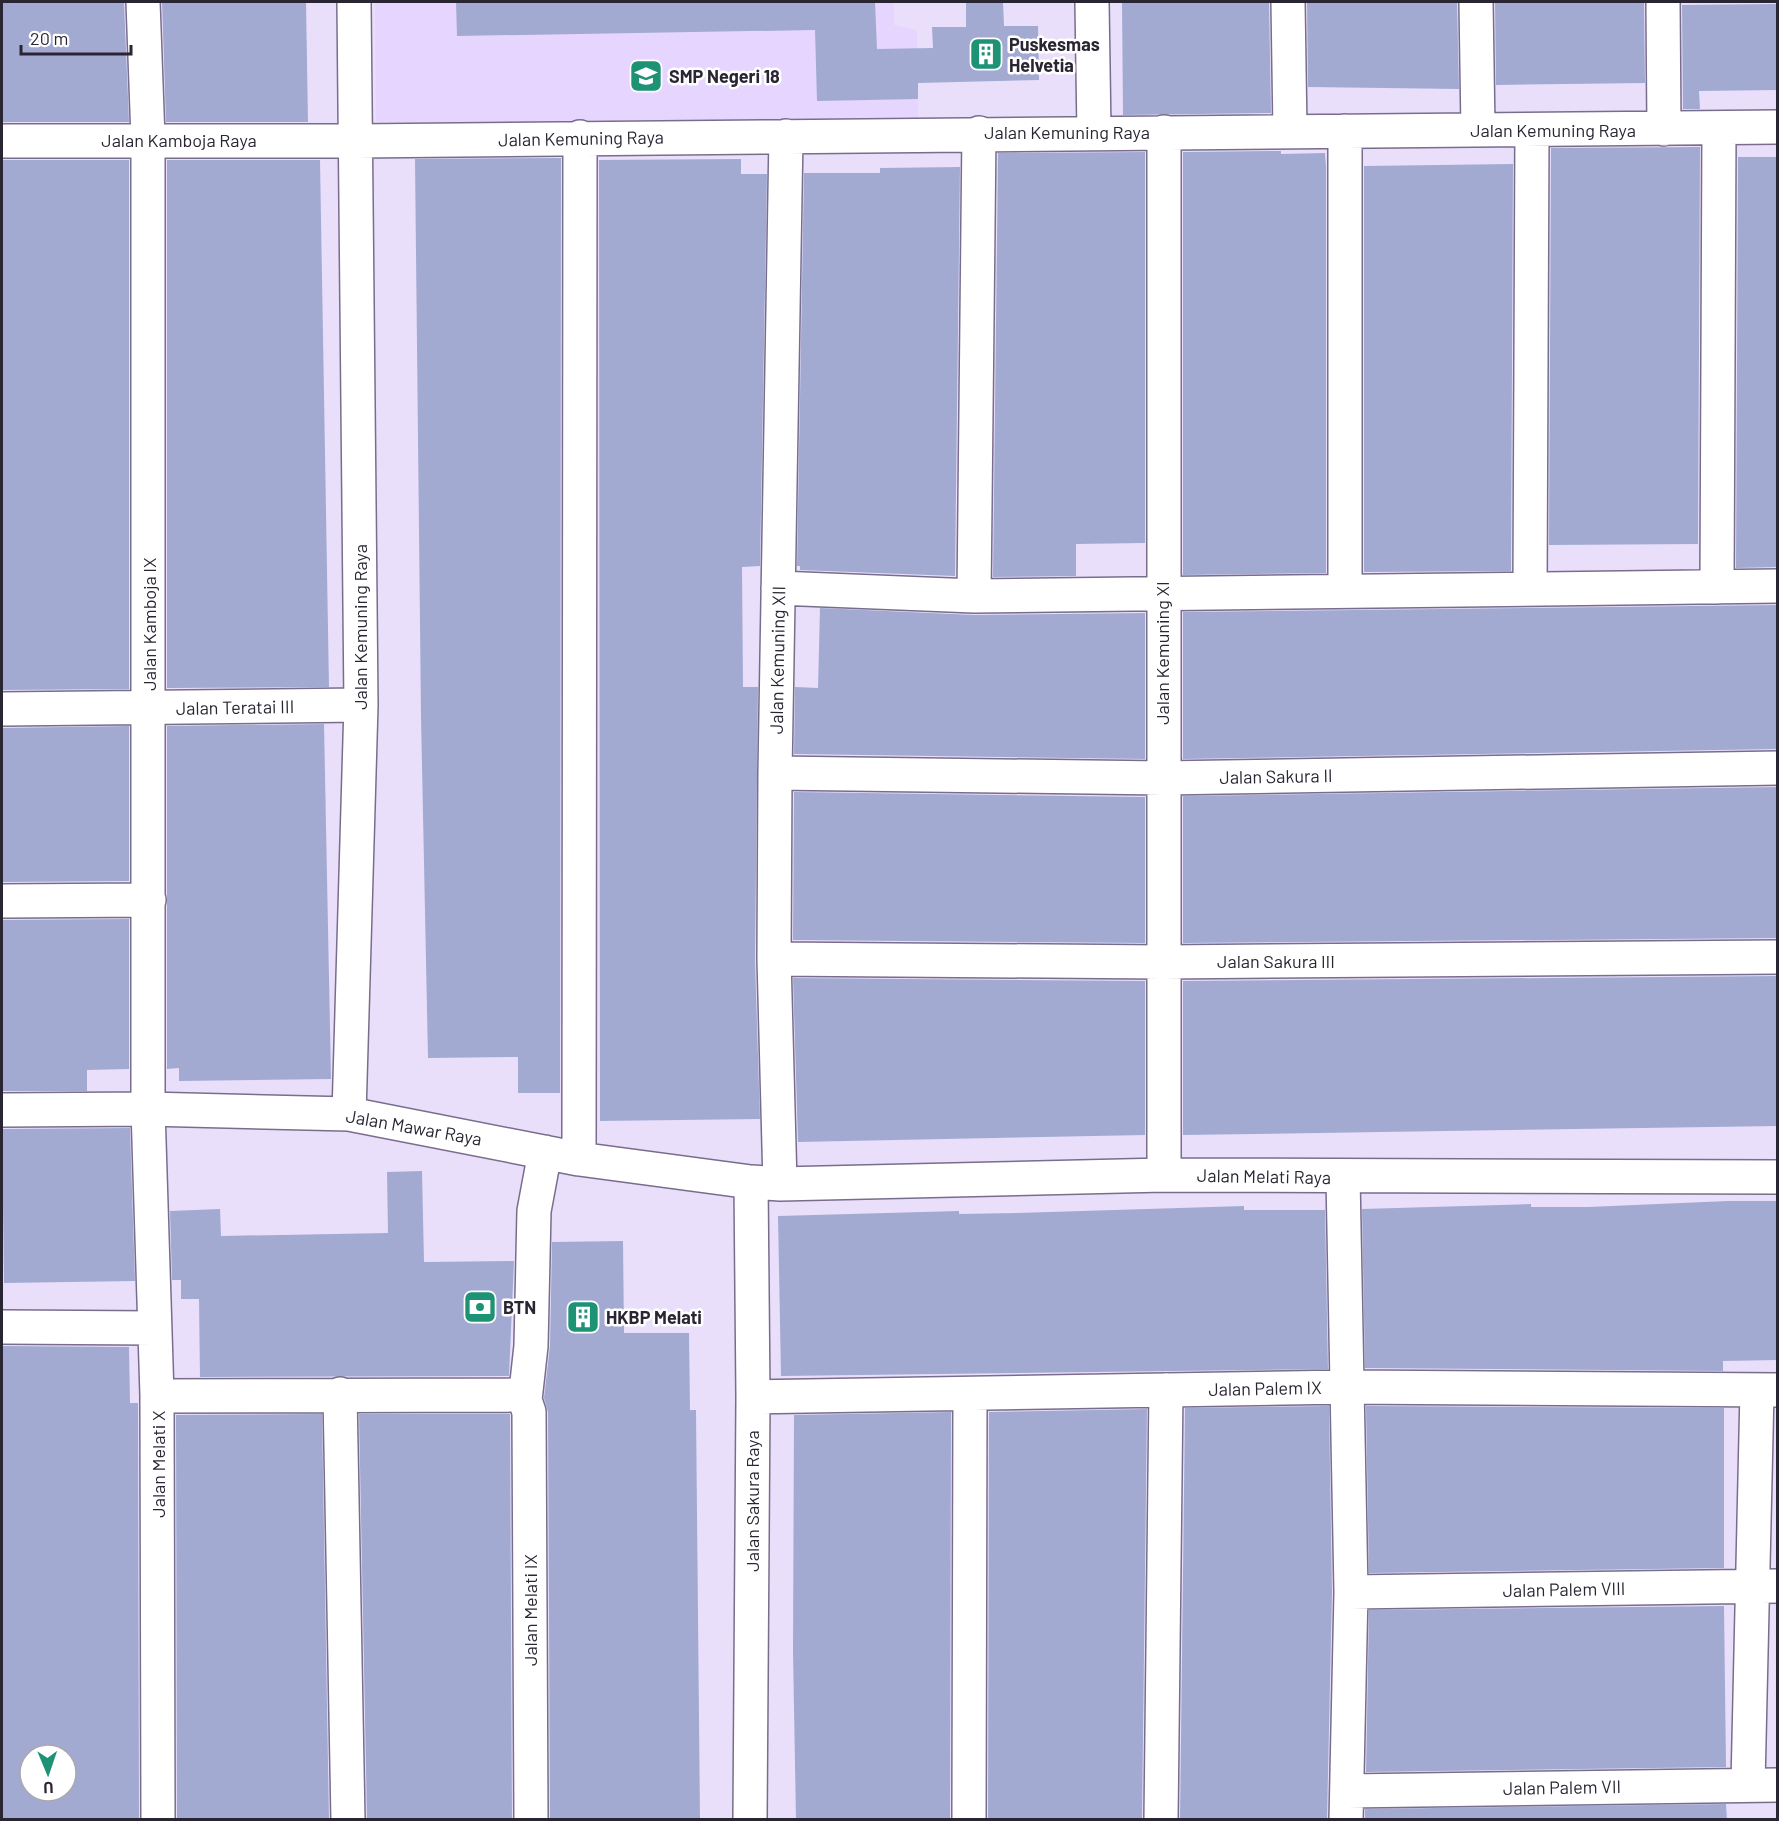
<svg xmlns="http://www.w3.org/2000/svg" width="1779" height="1821" viewBox="0 0 1779 1821" font-family="Barlow,sans-serif">
<style>
.built{fill:#e5d5ff}
.building{fill:#a2aad2;fill-rule:evenodd}
.lines{fill:none;stroke-linecap:round;stroke-linejoin:round}
.minor-casing{stroke:#796d8c;stroke-width:36}
.minor{stroke:#fff;stroke-width:33}
.labels{text-anchor:middle;dominant-baseline:central;stroke-width:5;stroke-linejoin:round;paint-order:stroke}
.poi-label{font-size:18px;font-weight:bold;fill:#2a2532;stroke:#fff;text-anchor:start}
.street-label{font-size:18px;fill:#2a2532;stroke:#fff}
</style>
<rect width="100%" height="100%" fill="#e9dffb"/>
<path class="built" d="M375,2H894V25L917,30L918,122H376Z"/>
<path class="building" d="M2,2H124L129,122H2Z
M162,2H306L308,122H166Z
M456,2H875L877,49L933,48L932,27H966V2H1003L1004,26H1038L1039,80L918,83V99L817,101L815,30L457,36Z
M1122,2H1269L1271,113L1123,115Z
M1307,2H1457L1459,89L1308,87Z
M1495,2H1644L1645,83L1496,85Z
M1778,4V90L1699,91L1700,109H1683L1682,5Z
M1700,147L1698,544L1549,545L1551,148Z
M1281,151V154L1325,153L1326,167V573L1183,575V152Z
M1145,152V543L1076,544V576L993,577L998,153Z
M1738,157H1778V567L1736,568Z
M561,158L560,1093H518V1057L428,1058L421,717L415,159Z
M741,159V174H767L760,566L742,567L743,687H758L755,960L760,1119L600,1121L599,160Z
M2,160H129V689L2,690Z
M167,160H320L329,687L167,688Z
M1513,164L1511,571L1364,572V166Z
M960,167L955,576L800,570V566H797L804,173H880V168Z
M1778,605V749L1183,759V612Z
M820,608L974,615L1145,613V759L794,754L795,687L818,688Z
M324,724L331,1079L179,1081V1068L167,1069V726Z
M129,726V881L2,882V728Z
M1778,787L1777,938L1183,943V796Z
M794,792L1145,797V943L793,940Z
M129,919V1069L87,1070V1091H2V920Z
M1777,976L1778,1126L1183,1135V981Z
M793,978L1145,981V1135L798,1142Z
M130,1128L135,1281L4,1283L2,1129Z
M422,1171L424,1262L514,1261L509,1376L200,1377L199,1299H181V1280H172L170,1211L220,1209L221,1236L388,1233L387,1172Z
M1728,1201H1778V1360L1723,1361V1371L1365,1368L1362,1209L1531,1204V1207H1588Z
M1244,1206V1210H1325L1328,1369L781,1376L778,1216L959,1211V1214L1017,1213Z
M623,1241L624,1333H689L690,1410H696L700,1820H550L548,1412L544,1398L550,1346L552,1242Z
M2,1346L129,1347L130,1403H138L139,1820H2ZM30,1755H66V1791H30Z
M1329,1406L1332,1592L1327,1820H1180L1185,1408Z
M1366,1406L1724,1408V1568L1369,1573Z
M1147,1409L1142,1820H988L989,1412Z
M951,1412L950,1820H796L793,1651L794,1415Z
M322,1414L329,1820H177L176,1415Z
M359,1414H510L512,1820H367Z
M1724,1606L1726,1767L1366,1772L1369,1610Z
M1726,1804L1727,1820H1365V1809Z"/>
<g class="lines">
<defs>
<path id="minor" d="M143,2L148,139V1109L157,1396L158,1820
M1092,2L1094,133
M1288,2L1290,132
M1476,2L1478,130
M1663,2L1664,129
M1345,131V589
M1164,132V1175
M2,141H356L1778,127
M1717,587L1719,129
M778,588L974,596L1778,586
M1530,589L1532,130
M974,596L979,133
M2,709L361,705
M775,773L1163,778L1778,768
M2,901L149,900
M774,959L1162,962L1778,957
M2,1110L148,1109L349,1114L579,1159L751,1182L780,1184L1164,1175L1778,1177
M349,1114L361,705L354,2
M579,1159L580,137
M1343,1177L1351,1592L1346,1820
M780,1184L774,959L775,773L786,136
M2,1327L154,1328
M340,1394L348,1820
M157,1396L517,1395L525,1400
M753,1397L1346,1387L1778,1390
M1351,1592L1778,1586
M1748,1784L1757,1391
M1347,1791L1778,1785
M531,1820L529,1412L525,1400L531,1346L534,1211L545,1152
M750,1820L753,1397L751,1182
M969,1820L970,1394
M1161,1820L1166,1390"/>
</defs>
<use href="#minor" class="minor-casing"/>
<use href="#minor" class="minor"/>
</g>
<defs>
<symbol id="building-square" viewBox="-11 -11 22 22"><rect x="-9" y="-9" width="18" height="18" rx="4" fill="#1e9274" stroke="#fff"/><path d="M-4-6H4V6H1V3H-1V6H-4ZM-2.5-4.3h1.7v1.8h-1.7ZM.8-4.3h1.7v1.8H.8ZM-2.5-1h1.7V.8h-1.7ZM.8-1h1.7V.8H.8Z" fill="#fff"/></symbol>
<symbol id="school-square" viewBox="-11 -11 22 22"><rect x="-9" y="-9" width="18" height="18" rx="4" fill="#1e9274" stroke="#fff"/><path d="M0-5L7-2L0 1L-7-2ZM-4 1L0 2.5L4 1V4Q0 6-4 4Z" fill="#fff"/></symbol>
<symbol id="bank-square" viewBox="-11 -11 22 22"><rect x="-9" y="-9" width="18" height="18" rx="4" fill="#1e9274" stroke="#fff"/><path d="M-6-4H6V4H-6ZM0-2.3a2.3 2.3 0 1 0 0 4.6a2.3 2.3 0 1 0 0-4.6Z" fill="#fff"/></symbol>
</defs>
<g fill-rule="evenodd">
<use href="#building-square" x="967" y="35" width="38" height="38"/>
<use href="#school-square" x="627" y="57" width="38" height="38"/>
<use href="#bank-square" x="461" y="1288" width="38" height="38"/>
<use href="#building-square" x="564" y="1298" width="38" height="38"/>
</g>
<g class="labels">
<g class="poi-label">
<text x="1009" y="44">Puskesmas<tspan x="1009" dy="21">Helvetia</tspan></text>
<text x="669" y="76">SMP Negeri 18</text>
<text x="503" y="1307">BTN</text>
<text x="606" y="1317">HKBP Melati</text>
</g>
<g class="street-label">
<text x="1553" y="130">Jalan Kemuning Raya</text>
<text x="1067" y="132">Jalan Kemuning Raya</text>
<text transform="translate(581 138) rotate(-1)">Jalan Kemuning Raya</text>
<text x="179" y="140">Jalan Kamboja Raya</text>
<text transform="translate(149 624) rotate(-90)">Jalan Kamboja IX</text>
<text transform="translate(360 627) rotate(-90)">Jalan Kemuning Raya</text>
<text transform="translate(1162 653) rotate(-90)">Jalan Kemuning XI</text>
<text transform="translate(777 660) rotate(-89)">Jalan Kemuning XII</text>
<text transform="translate(235 707) rotate(-1)">Jalan Teratai III</text>
<text transform="translate(1276 776) rotate(-1)">Jalan Sakura II</text>
<text x="1276" y="961">Jalan Sakura III</text>
<text transform="translate(414 1127) rotate(10)">Jalan Mawar Raya</text>
<text transform="translate(1264 1176) rotate(1)">Jalan Melati Raya</text>
<text transform="translate(1265 1388) rotate(-1)">Jalan Palem IX</text>
<text transform="translate(158 1464) rotate(-90)">Jalan Melati X</text>
<text transform="translate(752 1501) rotate(-90)">Jalan Sakura Raya</text>
<text transform="translate(1564 1589) rotate(-1)">Jalan Palem VIII</text>
<text transform="translate(530 1610) rotate(-90)">Jalan Melati IX</text>
<text transform="translate(1562 1787) rotate(-1)">Jalan Palem VII</text>
</g>
</g>
<rect width="1779" height="1821" fill="none" stroke="#2a2532" stroke-width="6"/>
<g transform="translate(48 1773) rotate(178)"><circle r="28" fill="#ffffff" stroke="#aaa8ad" stroke-width="1.5"/>
<path d="M0-4.5L10 22L0 15L-10 22Z" fill="#1e9274"/>
<text y="-9" font-size="16" font-weight="bold" text-anchor="middle" fill="#2a2532">U</text>
</g>
<path d="M21 45v9h110v-9" fill="none" stroke="#2a2532" stroke-width="3"/>
<text x="30" y="45" font-size="18" fill="#2a2532" stroke="#ffffff" stroke-width="4.5" paint-order="stroke">20 m</text>
</svg>
